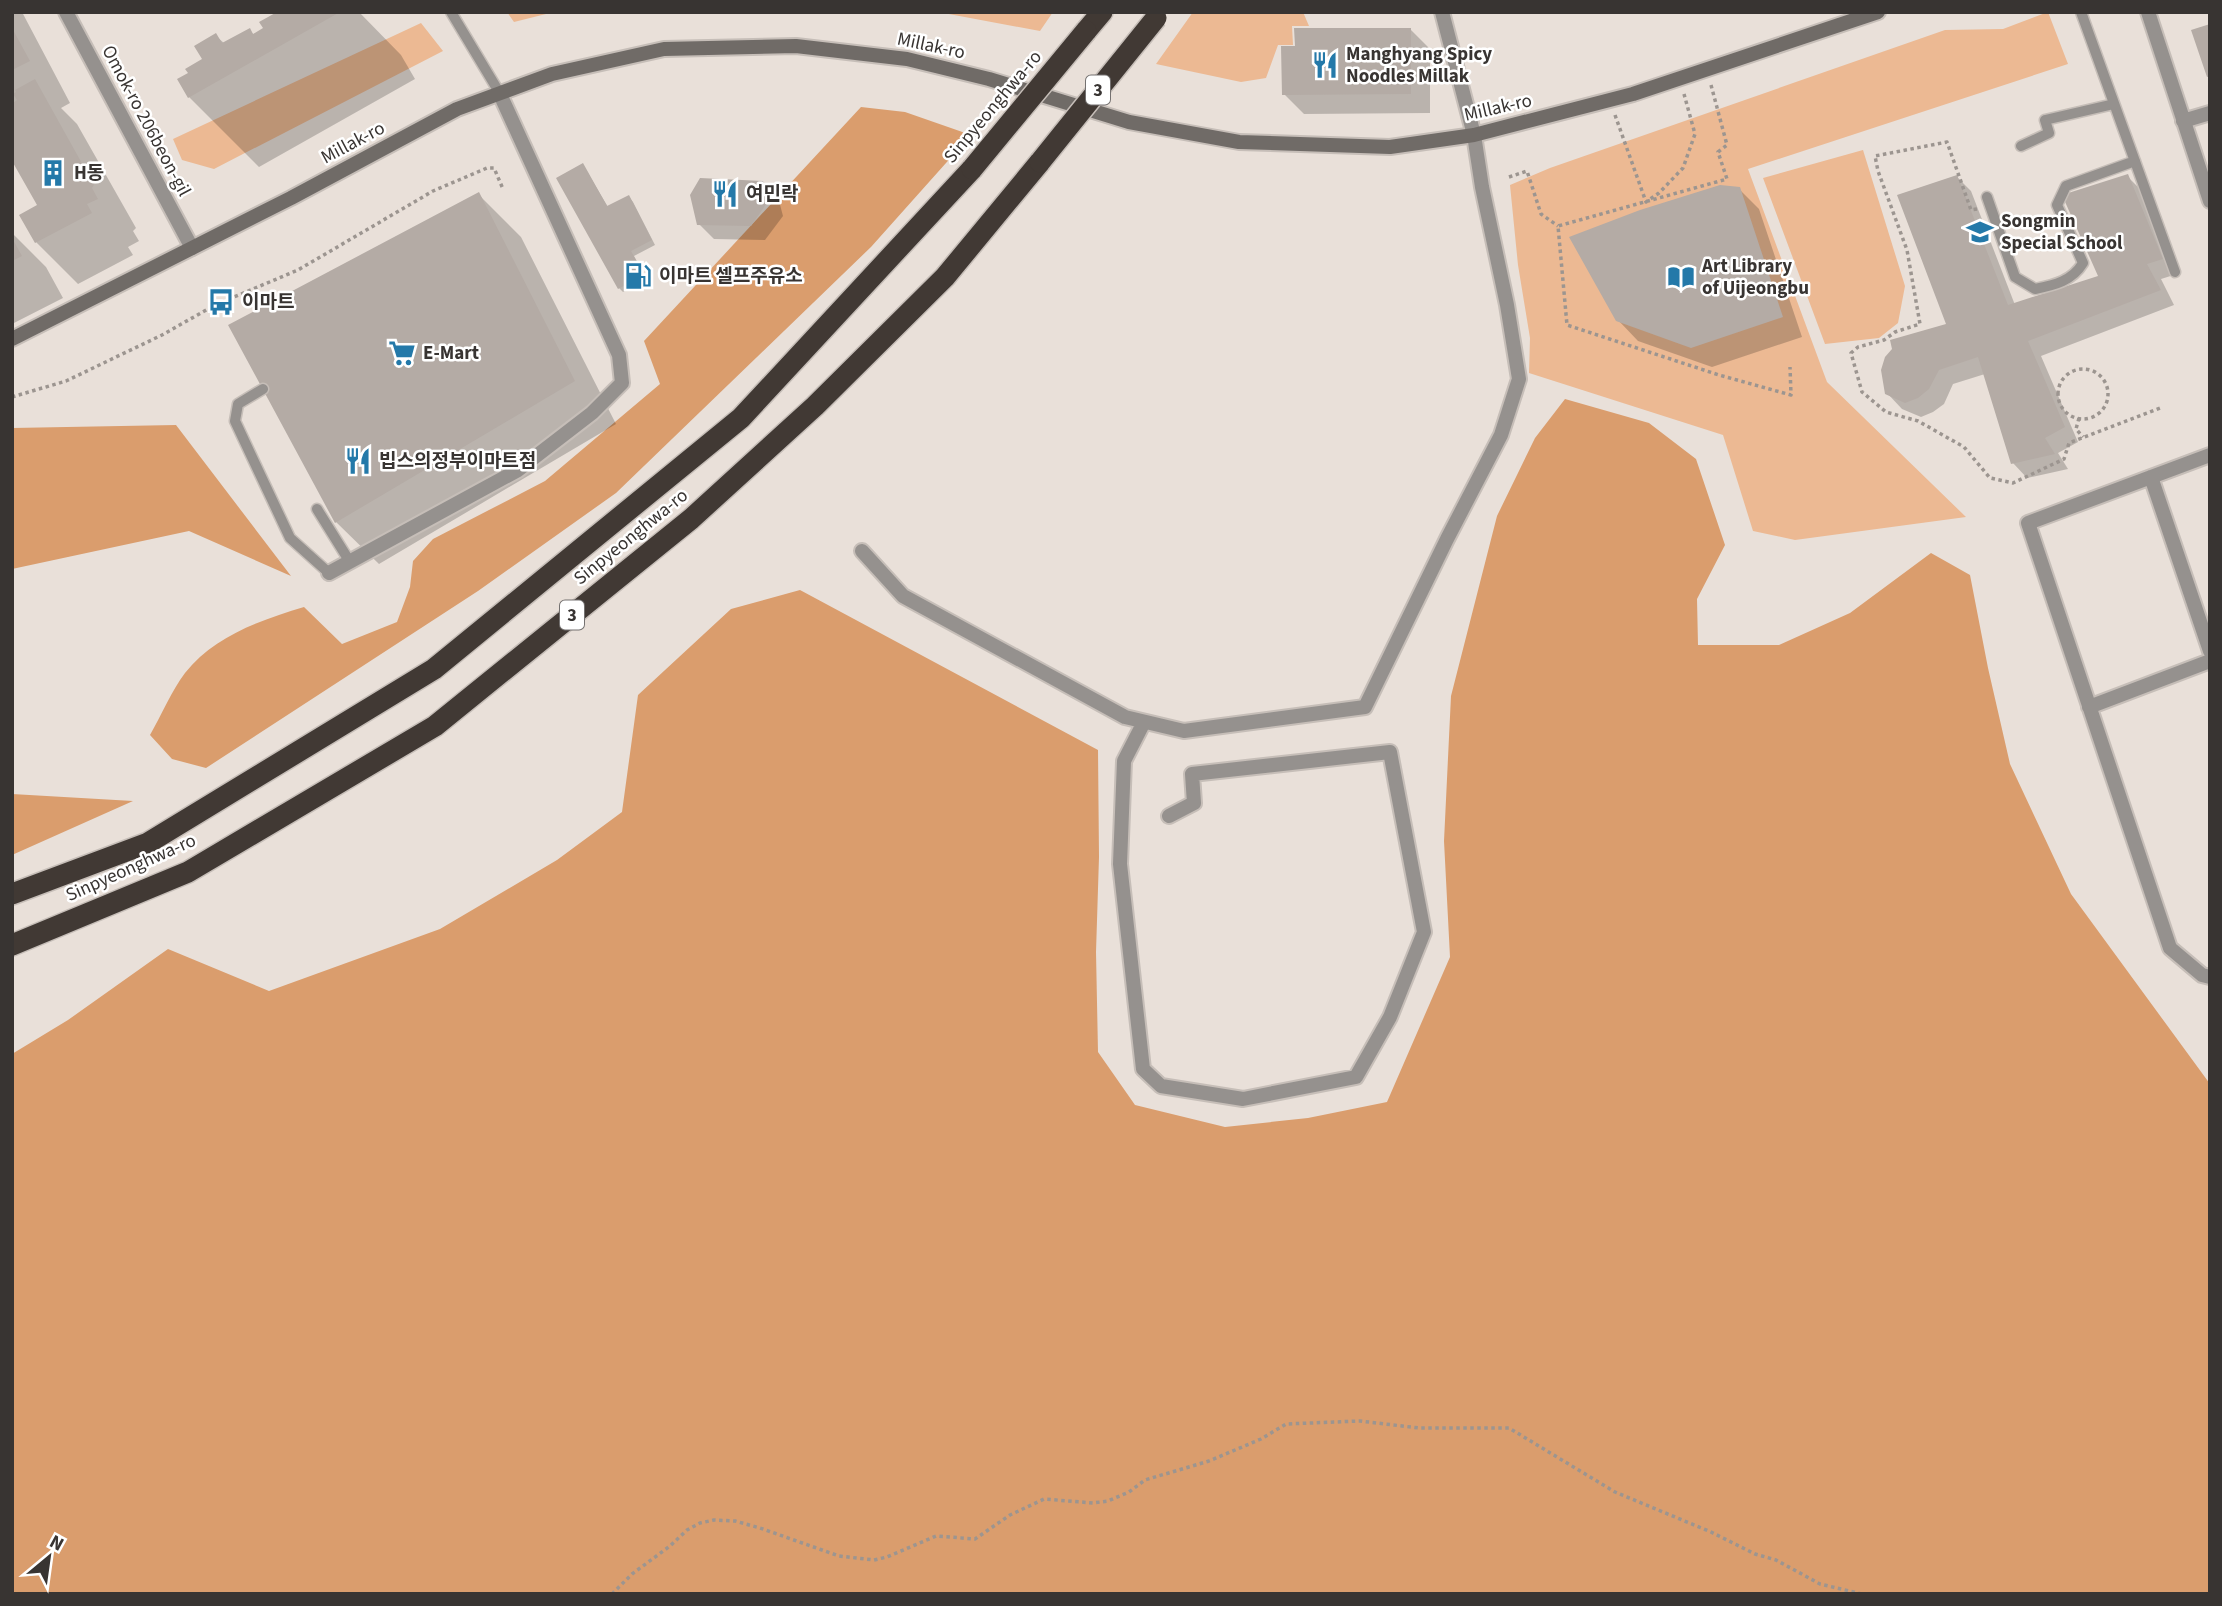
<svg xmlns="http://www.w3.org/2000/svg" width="2222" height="1606" viewBox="0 0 2222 1606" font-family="'Source Sans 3','Noto Sans KR',sans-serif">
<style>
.green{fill:#ecb993}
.forest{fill:#da9d6d}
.shadow{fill:#0003}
.building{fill:#b4aba5}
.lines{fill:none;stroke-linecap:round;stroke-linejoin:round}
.lane-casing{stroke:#c6beb8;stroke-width:13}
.street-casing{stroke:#c6beb8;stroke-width:18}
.secondary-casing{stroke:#c6beb8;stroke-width:18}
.highway-casing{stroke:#c6beb8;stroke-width:24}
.path{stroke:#9c9590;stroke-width:3.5;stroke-dasharray:3.5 3.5;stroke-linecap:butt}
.lane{stroke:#95918e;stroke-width:10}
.street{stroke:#95918e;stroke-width:14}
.secondary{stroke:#706b67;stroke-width:14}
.highway{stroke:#413934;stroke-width:21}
.highway-bridge-casing{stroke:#c6beb8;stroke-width:24;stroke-linecap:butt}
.highway-bridge{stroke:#413934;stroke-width:21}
.labels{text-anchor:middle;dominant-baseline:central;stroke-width:5;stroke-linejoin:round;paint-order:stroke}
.shield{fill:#fff;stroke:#747170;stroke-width:2}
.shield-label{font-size:18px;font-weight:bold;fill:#383432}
.street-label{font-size:19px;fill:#383432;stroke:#fff}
.poi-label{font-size:19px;font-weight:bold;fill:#383432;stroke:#fff;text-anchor:start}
</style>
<rect width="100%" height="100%" fill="#e9e0d9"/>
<path class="green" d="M507,12H554L514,22Z
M938,12H1053L1040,31Z
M1193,12H1303L1309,26H1292L1293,45H1278L1266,78L1241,82L1156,64Z
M2048,12L2068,64L1748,169L1827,382L1966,517L1795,540L1753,531L1723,435L1529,373L1530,338L1518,265L1510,185L1550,168L1945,30L2003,29Z
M421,23L443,51L214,169L182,160L173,139Z
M1863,150L1905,286L1898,323L1879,338L1825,344L1763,178Z"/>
<path class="forest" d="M861,107L905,112L971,135L871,247L616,493L478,591L206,768L172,759L150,735C161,716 172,690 185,673C214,636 261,620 304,607L342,644L397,622L410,587L413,561L433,539L545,481L660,384L644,341Z
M1565,399L1649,423L1696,459L1725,545L1697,599L1698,645H1779L1850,613L1931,553L1970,575L1988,668L2010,764L2071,894L2210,1084V1594H12V1054L68,1020L168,949L269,991L440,929L557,860L622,812L638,695L731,609L800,590L1098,750L1099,857L1096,952L1098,1052L1135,1105L1225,1127L1308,1118L1387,1102L1450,957L1444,841L1451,696L1497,516L1535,438Z
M176,425L291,576L189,531L12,569V428Z
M12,794L133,801L12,855Z"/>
<path class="shadow" d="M12,12H22L70,103L61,108L77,124L136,228L133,231L139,241L128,247L133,255L78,284L36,242L39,206L12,157Z
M280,12H359L401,55L415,79L259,167L189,97L216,36L225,44L249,30L254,35L265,29Z
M1410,29L1430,49V113L1304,114L1284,94Z
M583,165L608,207L629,197L633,202L655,245L634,256L647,279L623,292L619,288Z
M2127,176L2142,191L2177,274L2161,279L2174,305L2041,356L2078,442L2058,453L2068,469L2027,478L2013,463L1985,374L1953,384L1944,404L1933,412L1921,417L1902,409L1887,393L1948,325L1957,177L1971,191L2015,305L2101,277Z
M763,182L778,197L783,216L765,240L714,239L699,224Z
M1739,189L1759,209L1802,337L1712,367L1638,341L1618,320Z
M479,195L521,237L616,424L379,564L336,522Z
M12,233L46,267L63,298L12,324Z"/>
<path class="building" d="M277,12H340L188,98L177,79L188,73L185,69L202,59L194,46L216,33L222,43L250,28L253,34L263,28L259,22Z
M2210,24V76L2207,77L2191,30Z
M12,28L30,61L12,70Z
M1294,28H1411V94L1282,95L1281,46H1295Z
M35,79L94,185L92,188L98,199L87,204L92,213L35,243L19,215L37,205L12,161V104L17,100L13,94L16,92L15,90Z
M583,163L607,206L629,195L652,240L631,251L644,275L618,289L556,178Z
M2128,174L2163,259L2147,264L2161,290L2028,341L2065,427L2045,438L2055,454L2011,464L1978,357L1939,370L1929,389L1918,398L1905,403L1885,394L1881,370L1885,357L1892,349L1890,340L1946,324L1897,195L1957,175L2008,305L2098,276L2062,195Z
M700,178L763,181L769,200L751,226L697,225L690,195Z
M1720,185L1740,187L1783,317L1691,348L1616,321L1569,237L1640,210Z
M479,192L575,381L335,523L228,325Z
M12,238L22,256L12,261Z"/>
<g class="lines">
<defs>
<path id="lane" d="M451,12L499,92
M2081,12L2175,272
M2021,146L2049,133L2045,120L2114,104
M1987,197L2015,277L2035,289C2055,285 2072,281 2083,263L2057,205L2066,186L2135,161
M263,389L238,404L235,421L290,538L329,573
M317,509L350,562"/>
<path id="street" d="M66,12L192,248
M2148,12L2210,201
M2183,121L2210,113
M2210,455L2028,523L2170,948L2202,975L2210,977
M2151,477L2210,651
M862,551L903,596L1125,717L1184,731L1365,707L1447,539L1501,435L1519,379L1507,305L1482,187L1474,135L1442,12
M329,573L518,470L592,413L622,383L619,355L499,92
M2089,707L2210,661
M1144,722L1124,761L1120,864L1143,1069L1161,1086L1243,1099L1356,1077L1390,1017L1424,932L1390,752L1192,774L1194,803L1169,816"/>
<path id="secondary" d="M12,339L291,198L457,109L552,74L664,49L796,46L907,59L989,79L1129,122L1239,142L1390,147L1474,135L1633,94L1878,12"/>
<path id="highway" d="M1086,31L1102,12
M12,894L148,843L434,669L741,418L972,169
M12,945L188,872L435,726L691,519L815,406L945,277L1040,162"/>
</defs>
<use href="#lane" class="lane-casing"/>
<use href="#street" class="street-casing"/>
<use href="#secondary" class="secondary-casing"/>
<use href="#highway" class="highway-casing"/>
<path class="path" d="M1711,85L1727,145L1718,152L1727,179L1558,226L1567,325L1719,375L1791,395L1790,367
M1615,115L1646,202L1659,193L1683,168L1695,134L1684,94
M1509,177L1527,171L1541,214L1558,226
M1977,209L1971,210L1947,142L1875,156L1878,171L1907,250L1920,324L1895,332L1884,340L1858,347L1851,353L1862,392L1886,412L1918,421L1964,447L1990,478L2013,483L2064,459L2069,443L2160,408
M2058 394a25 25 0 1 1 50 0a25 25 0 1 1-50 0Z
M12,397L66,381L162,335L215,305L298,270L433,191L487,168H494L503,189
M2079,418L2076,429L2083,437
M612,1594L632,1574L670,1546L687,1530L700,1523L714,1520L735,1521L760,1528L839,1556L874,1560L887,1557L936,1536L975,1539L1010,1515L1044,1499L1093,1503L1108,1501L1129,1492L1145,1480L1209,1461L1261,1439L1286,1424L1360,1421L1419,1428H1509L1615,1492L1711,1532L1755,1554L1776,1560L1820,1584L1862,1594"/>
<use href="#lane" class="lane"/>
<use href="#street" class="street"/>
<use href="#secondary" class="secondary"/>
<use href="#highway" class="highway"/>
<defs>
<path id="highway-bridge" d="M1040,162L1156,18
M972,169L1086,31"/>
</defs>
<use href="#highway-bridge" class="highway-bridge-casing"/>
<use href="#highway-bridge" class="highway-bridge"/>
</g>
<defs>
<symbol id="restaurant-bare" viewBox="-9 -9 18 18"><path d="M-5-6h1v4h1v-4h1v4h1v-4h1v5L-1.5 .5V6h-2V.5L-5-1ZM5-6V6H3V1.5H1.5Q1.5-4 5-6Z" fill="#2479a9" stroke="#fff" stroke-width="2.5" paint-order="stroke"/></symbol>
<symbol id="building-bare" viewBox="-9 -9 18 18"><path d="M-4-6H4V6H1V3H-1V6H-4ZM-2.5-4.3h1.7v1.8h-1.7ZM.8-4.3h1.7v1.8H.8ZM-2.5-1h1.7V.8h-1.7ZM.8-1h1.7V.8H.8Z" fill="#2479a9" stroke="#fff" stroke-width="2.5" paint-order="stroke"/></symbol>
<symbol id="school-bare" viewBox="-9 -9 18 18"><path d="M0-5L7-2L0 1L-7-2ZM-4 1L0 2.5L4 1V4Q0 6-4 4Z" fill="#2479a9" stroke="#fff" stroke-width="2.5" paint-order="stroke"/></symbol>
<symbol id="fuel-bare" viewBox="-9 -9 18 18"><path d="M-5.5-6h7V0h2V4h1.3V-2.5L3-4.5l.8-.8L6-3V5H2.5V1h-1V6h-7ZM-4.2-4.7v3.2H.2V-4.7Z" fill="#2479a9" stroke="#fff" stroke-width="2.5" paint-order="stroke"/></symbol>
<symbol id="library-bare" viewBox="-9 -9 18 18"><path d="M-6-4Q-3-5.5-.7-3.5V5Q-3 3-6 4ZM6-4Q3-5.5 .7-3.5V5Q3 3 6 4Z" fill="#2479a9" stroke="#fff" stroke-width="2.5" paint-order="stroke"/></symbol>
<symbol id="bus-bare" viewBox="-9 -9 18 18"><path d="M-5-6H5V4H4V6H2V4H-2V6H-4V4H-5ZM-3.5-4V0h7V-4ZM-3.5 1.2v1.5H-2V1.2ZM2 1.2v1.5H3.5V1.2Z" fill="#2479a9" stroke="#fff" stroke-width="2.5" paint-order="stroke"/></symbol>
<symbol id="supermarket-bare" viewBox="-9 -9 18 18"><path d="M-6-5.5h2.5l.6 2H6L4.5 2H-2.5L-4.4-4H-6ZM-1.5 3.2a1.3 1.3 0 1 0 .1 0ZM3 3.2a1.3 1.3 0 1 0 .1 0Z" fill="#2479a9" stroke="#fff" stroke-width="2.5" paint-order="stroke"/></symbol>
</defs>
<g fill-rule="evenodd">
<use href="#restaurant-bare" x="1306" y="46" width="38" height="38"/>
<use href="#building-bare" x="34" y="154" width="38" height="38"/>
<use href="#restaurant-bare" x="706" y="175" width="38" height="38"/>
<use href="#school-bare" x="1961" y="213" width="38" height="38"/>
<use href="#fuel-bare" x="619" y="257" width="38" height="38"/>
<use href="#library-bare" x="1662" y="258" width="38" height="38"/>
<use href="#bus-bare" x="202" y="283" width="38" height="38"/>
<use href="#supermarket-bare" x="383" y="334" width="38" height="38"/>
<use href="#restaurant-bare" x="339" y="442" width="38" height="38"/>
</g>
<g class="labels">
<g class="shield">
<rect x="1086" y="75.5" width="24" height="29" rx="5"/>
<rect x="560" y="600.5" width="24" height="29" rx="5"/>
</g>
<g class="shield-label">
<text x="1098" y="90">3</text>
<text x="572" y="615">3</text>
</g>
<g class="street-label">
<text transform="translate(931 46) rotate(12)">Millak-ro</text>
<text transform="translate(993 107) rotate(-50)">Sinpyeonghwa-ro</text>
<text transform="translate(1498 108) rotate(-13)">Millak-ro</text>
<text transform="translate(146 121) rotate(62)">Omok-ro 206beon-gil</text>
<text transform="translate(353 143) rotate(-28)">Millak-ro</text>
<text transform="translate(631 537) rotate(-39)">Sinpyeonghwa-ro</text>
<text transform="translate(131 868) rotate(-24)">Sinpyeonghwa-ro</text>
</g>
<g class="poi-label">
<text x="1346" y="54">Manghyang Spicy<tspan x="1346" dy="22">Noodles Millak</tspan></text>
<text x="74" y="173">H동</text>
<text x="746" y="194">여민락</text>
<text x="2001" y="221">Songmin<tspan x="2001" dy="22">Special School</tspan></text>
<text x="1702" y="266">Art Library<tspan x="1702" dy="22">of Uijeongbu</tspan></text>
<text x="659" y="276">이마트 셀프주유소</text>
<text x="242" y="302">이마트</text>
<text x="423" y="353">E-Mart</text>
<text x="379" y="461">빕스의정부이마트점</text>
</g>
</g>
<rect width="2222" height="1606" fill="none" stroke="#383432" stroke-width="28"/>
<g transform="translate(49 1557) rotate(29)" stroke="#ffffff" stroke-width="5" paint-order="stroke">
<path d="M0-5L12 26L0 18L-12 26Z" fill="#383432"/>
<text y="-10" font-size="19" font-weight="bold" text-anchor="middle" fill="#383432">N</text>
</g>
</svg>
